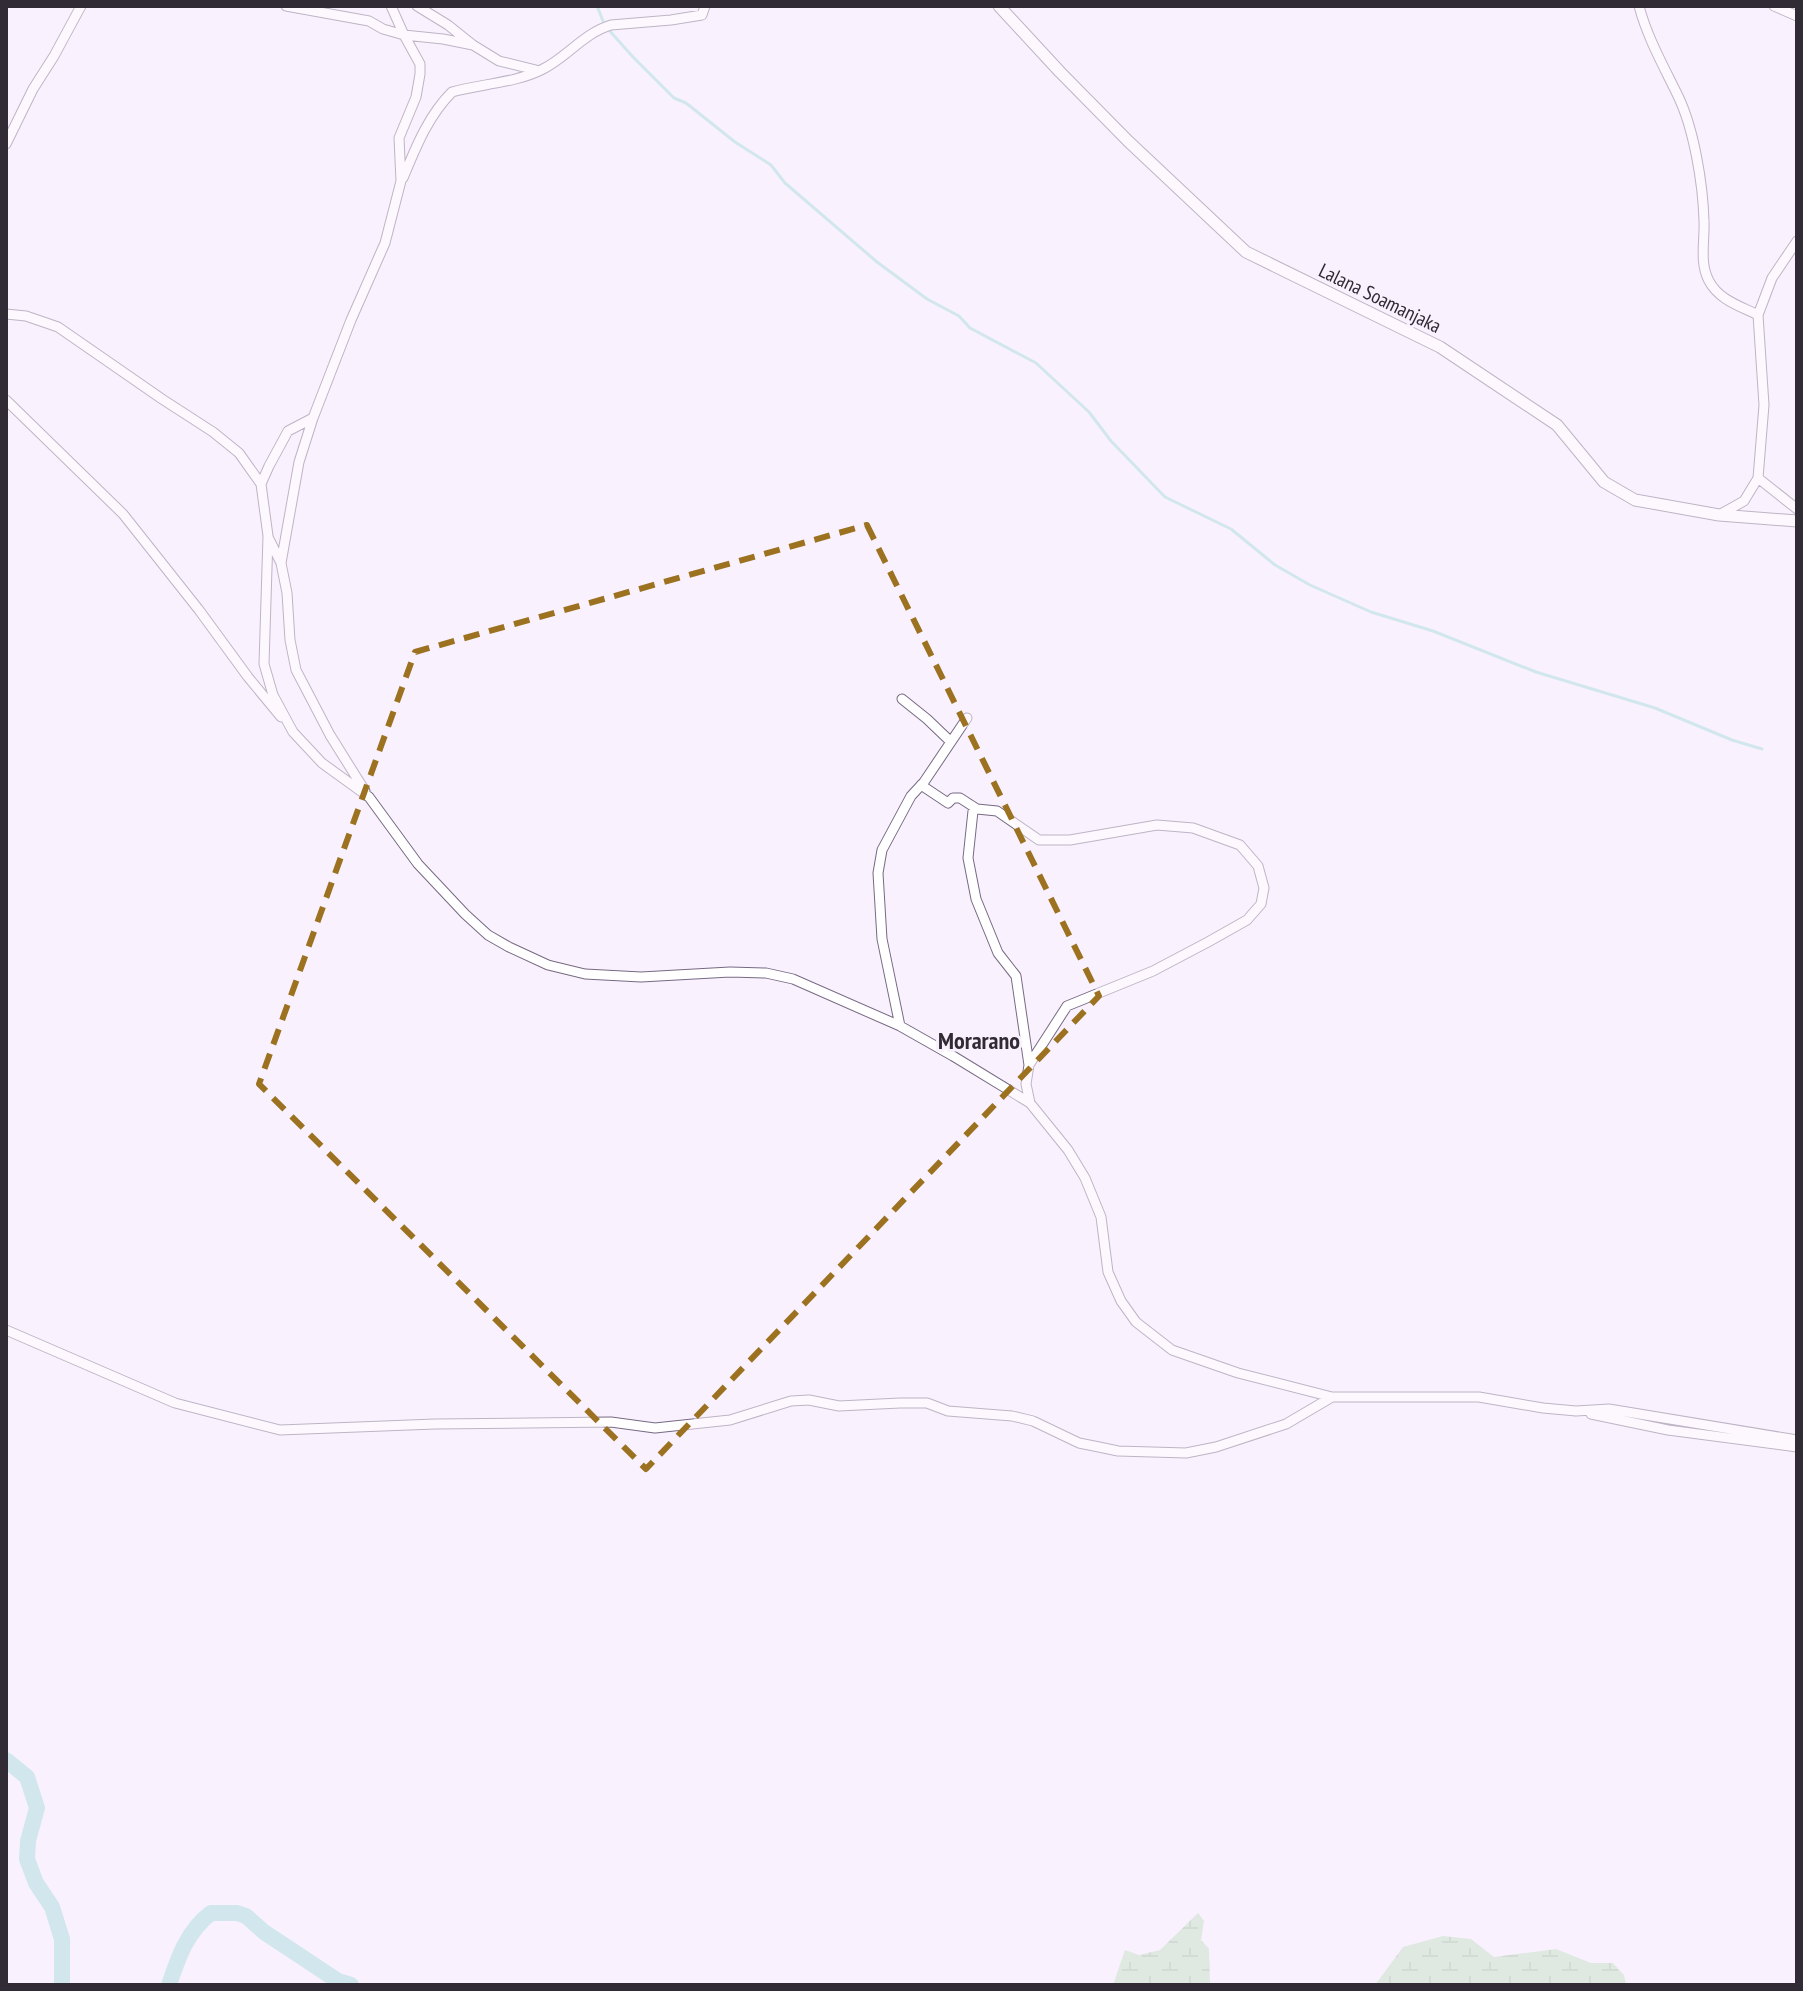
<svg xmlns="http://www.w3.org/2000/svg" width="1803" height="1991" viewBox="0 0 1803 1991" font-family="'PT Sans Narrow',sans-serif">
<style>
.wetland{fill:url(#wetland-marsh)}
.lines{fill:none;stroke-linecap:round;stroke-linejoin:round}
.stream{stroke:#a3d8d9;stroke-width:3}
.river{stroke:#a3d8d9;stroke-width:16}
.minor-casing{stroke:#776983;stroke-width:11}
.tertiary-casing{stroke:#776983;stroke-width:13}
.minor{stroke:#fff;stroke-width:9}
.tertiary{stroke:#fff;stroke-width:11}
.marked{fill:none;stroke:#9c7220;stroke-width:6;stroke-dasharray:16 10;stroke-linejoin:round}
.labels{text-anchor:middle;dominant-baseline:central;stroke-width:6;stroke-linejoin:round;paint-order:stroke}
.street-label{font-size:20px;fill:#312b35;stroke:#f9f2fe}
.quarter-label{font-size:24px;font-weight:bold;fill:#312b35;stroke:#f9f2fe}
</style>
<defs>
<pattern id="wetland-marsh" width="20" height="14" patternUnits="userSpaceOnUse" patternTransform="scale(2)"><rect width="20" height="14" fill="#beddbe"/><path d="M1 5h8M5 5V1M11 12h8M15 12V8" fill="none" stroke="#a4bea4"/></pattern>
</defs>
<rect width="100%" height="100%" fill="#f9f2fe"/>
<path class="wetland" d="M1198,1913L1204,1921L1201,1940L1209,1949L1210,1985H1113L1125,1950L1139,1955L1160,1950Z
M1443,1936L1471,1939L1494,1957L1556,1949L1591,1963H1613L1624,1975L1626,1985H1375L1403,1947Z"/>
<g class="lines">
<path class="stream" d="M597,6L603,21
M608,29L633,57L674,98L686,103L735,142L771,165L785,183L877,262L927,299L959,316L970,328L1036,363L1089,412L1111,441L1165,497L1231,529L1275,565L1310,585L1371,612L1433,631L1536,672L1655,708L1732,740L1762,749"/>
<path class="river" d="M6,1760L27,1777L37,1808L28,1841L27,1859L36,1883L52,1907L62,1939V1985
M169,1985C178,1958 187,1931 211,1913H237L246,1916L264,1932L338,1981L351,1985"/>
<defs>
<path id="minor" d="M286,6L369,21L383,29L404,35L443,39L473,45
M417,6L448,25L473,45L499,61L536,70
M1639,6C1647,37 1664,67 1678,96C1694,129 1703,184 1704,221C1705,240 1699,263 1709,281C1719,300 1740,306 1758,315L1764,405L1758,478L1797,509
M1774,6L1797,16
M6,144L33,89L54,56L81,6
M403,178C416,147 428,116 452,92C480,84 516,83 543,69C567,57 584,33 611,25L671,20L702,15L705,6
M6,314L26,316L58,327L162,399L213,432L239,453L261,484L268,536L264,664L273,695L293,732L322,763L369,797L418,864L465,914L488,935L509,947L548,965L585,974L641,977L730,972L766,973L793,979L900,1026L953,1056L1030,1103L1068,1150L1085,1178L1101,1217L1108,1272L1121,1301L1136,1322L1172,1350L1238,1373L1332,1397H1479L1543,1408L1576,1411L1609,1409L1797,1440
M1758,315L1772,278L1797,241
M6,400L123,514L199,610L248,677L281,717
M261,484L269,466L288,431L313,418L351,320L385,243L401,181L399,138L416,97L420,74V64L404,35L391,6
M1719,515L1744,501L1758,478
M268,537L281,563L287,593L290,640L296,670L330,735L365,791
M281,563L299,462L313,418
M902,699L927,719L951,742
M921,785L948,803L953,798H960L977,809
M900,1026L882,939L878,873L882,850L911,796L924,782L967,718
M1029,1065L1067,1006L1153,971L1208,942L1247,920L1261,904L1264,888L1258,866L1240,845L1193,828L1157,825L1070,840H1039L997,811L977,809L973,811L968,858L976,899L998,953L1016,976L1029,1065L1026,1084L1030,1103
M6,1330L175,1403L280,1430L435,1424L611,1422L655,1428L730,1420L791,1401L809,1400L839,1406L900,1403H927L948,1411L1012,1416L1033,1421L1079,1443L1099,1447L1118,1451L1186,1453L1216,1447L1286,1424L1332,1397
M1591,1414L1668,1430L1797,1447"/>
<path id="tertiary" d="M999,6L1060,72L1128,141L1246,252L1440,347L1557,425L1604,482L1635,500L1719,515L1797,521"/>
</defs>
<use href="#minor" class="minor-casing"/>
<use href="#tertiary" class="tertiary-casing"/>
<use href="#minor" class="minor"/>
<use href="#tertiary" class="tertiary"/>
</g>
<path d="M0 0H1803V1991H0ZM867,525L1099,996L646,1469L259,1084L415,652Z" fill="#f9f2fe" fill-opacity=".55" fill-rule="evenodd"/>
<path class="marked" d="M867,525L1099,996L646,1469L259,1084L415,652Z"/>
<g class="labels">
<g class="street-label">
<text transform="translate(1380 298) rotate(26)">Lalana Soamanjaka</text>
</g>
<g class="quarter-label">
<text x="979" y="1040">Morarano</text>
</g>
</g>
<rect width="1803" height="1991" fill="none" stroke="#312b35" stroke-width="16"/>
</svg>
